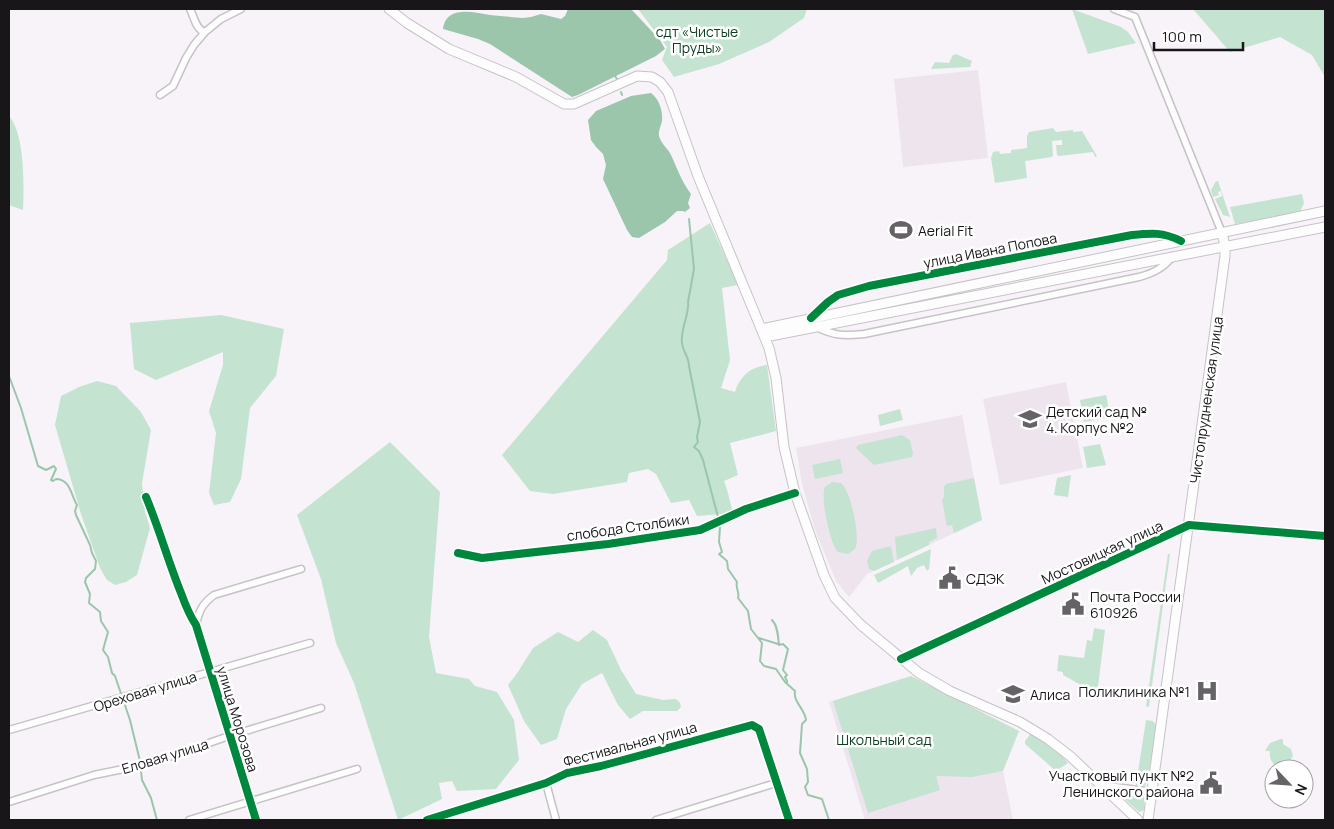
<svg xmlns="http://www.w3.org/2000/svg" width="1334" height="829" viewBox="0 0 1334 829" font-family="Manrope,sans-serif">
<style>
.built{fill:#ede4ed}
.green{fill:#c4e3d0}
.water{fill:#9bc6ab}
.lines{fill:none;stroke-linecap:round;stroke-linejoin:round}
.stream{stroke:#9bc6ab;stroke-width:2}
.street-casing{stroke:#c6c3c6;stroke-width:9}
.secondary-casing{stroke:#c6c3c6;stroke-width:11}
.street{stroke:#fefdfe;stroke-width:6}
.secondary{stroke:#fefdfe;stroke-width:9}
.cycleway-casing{stroke:#fff;stroke-width:11}
.cycleway{stroke:#00873e;stroke-width:8}
.labels{text-anchor:middle;dominant-baseline:central;stroke-width:5;stroke-linejoin:round;paint-order:stroke}
.park-label{font-size:14px;fill:#0b3e23;stroke:#fff}
.poi-label{font-size:14px;fill:#181618;stroke:#fff;text-anchor:start}
.street-label{font-size:14px;fill:#181618;stroke:#fff}
</style>
<rect width="100%" height="100%" fill="#f8f3f8"/>
<path class="built" d="M978,70L988,158L903,167L894,79Z
M1066,382L1083,468L1000,485L983,399Z
M962,415L982,520L867,574L849,597L836,581L815,530L802,484L796,448Z
M904,678L973,777L1003,771L1013,820H865L829,702Z"/>
<path class="green" d="M638,9H807L804,18L769,42L719,64L674,77L662,60L667,47Z
M1072,9L1121,27L1128,32L1136,43L1088,54Z
M1193,9H1325V77L1312,55L1280,37L1230,52Z
M956,54L972,61L970,67L931,69L935,62L949,63L953,55Z
M9,116C25,134 24,186 23,210L9,205Z
M1053,128L1056,132L1073,130V132L1082,131L1097,156L1095,157L1093,152L1059,156L1057,155L1056,145H1062V140L1052,141L1053,155L1052,157L1025,161L1027,178L995,183L991,158L993,152L999,151L1000,154L1011,153V150L1027,148V136L1029,132Z
M1216,181H1218L1230,217L1223,215L1215,199L1222,196L1221,191L1218,192L1219,195L1213,197L1211,190Z
M1302,194L1304,203L1300,212L1235,224L1230,207Z
M710,223L738,285L722,288L730,360L721,388L735,392C740,376 750,367 767,365L776,431L730,443L738,475L724,481C728,491 730,502 733,513L697,516L689,500L671,503L656,474L648,469L629,473L627,482L553,494L530,491L502,455L667,260L668,250Z
M221,315L284,329L276,376L250,408L241,479L230,502L214,505L209,493L216,433L209,411L223,365V352L156,380L134,369L130,323Z
M97,381L116,386L141,412L151,430L142,483L145,512L150,528L137,575L126,582L115,585L107,580L100,568L81,514L55,425L61,396L79,387Z
M1106,395L1108,404L1107,418L1084,422L1080,400Z
M900,409L903,420L880,426L878,415Z
M902,435L910,440L913,453L912,457L874,465L856,448L858,445Z
M390,442L440,492L429,637L436,673L469,679L475,686L497,692L514,720L519,760L496,789L457,791L452,781L439,783L442,799L398,820L354,683L336,643L321,579L297,515Z
M1100,444L1106,465L1087,468L1083,447Z
M840,459L843,473L815,479L812,465Z
M1071,475L1068,497L1054,495L1057,478Z
M974,478L982,520L954,533L952,525L947,526L942,500L944,497V487L946,484Z
M832,482L841,483C851,491 861,538 855,549L848,554L838,552C830,543 820,498 825,487Z
M936,528L937,538L929,542V545L897,560L895,537Z
M891,546L894,562L874,571L869,569L867,561L872,551Z
M931,549L929,569L927,571L924,565L917,568L911,576L908,566L878,583L874,575Z
M1168,554H1170L1149,707L1146,706Z
M1094,628L1105,630L1097,694L1063,675V672L1057,671L1059,655L1084,658L1087,640L1092,641Z
M593,630L607,640L621,670L636,694L663,700L676,699L680,703L681,707L677,711H643L630,719L618,705L602,673L582,684L566,709L557,739L541,745L524,721L508,685L518,672L533,648L558,632L578,642Z
M911,676L1019,731L1003,771L973,777L936,776L940,790L868,813L833,701Z
M1146,720L1153,721L1156,725L1148,781L1144,787L1136,785Z
M1031,733L1063,757L1068,763L1056,771L1025,744V741Z
M1281,739H1283V744L1291,749L1293,756L1287,765L1280,767C1272,765 1269,759 1270,751H1265L1270,743Z
M1115,790L1143,794L1145,797L1144,810L1139,812Z"/>
<path class="water" d="M568,9H631L660,40L665,49L656,56L578,95L572,97L490,44L478,39L443,29C446,5 474,12 490,15C501,16 512,17 523,18L531,17L541,14L561,19L565,16Z
M651,93C659,99 663,110 662,121C661,126 658,131 659,136C661,143 666,147 670,153C677,167 681,181 691,194L688,203L690,208L685,212L683,211H677L665,222L639,238L632,237L627,230L603,179L606,165L603,154L596,147L591,140L588,120L596,111L631,96Z"/>
<g class="lines">
<path class="stream" d="M615,76L617,79
M621,92L622,95
M689,219L694,269L688,302C690,312 680,330 682,343C683,352 689,357 689,366L700,422L697,437L698,442L694,447L699,451L703,460L718,517
M9,376L21,408L38,466L46,470L54,466L56,469L51,480L53,481L56,479C70,479 71,495 77,505L75,511L76,515L90,545L92,553L96,561L95,569L86,578L85,582L90,594L89,603L100,612L101,621L108,632L103,650L108,657L112,673L115,676L130,720L140,761L142,780L151,798L157,820
M720,527L719,542L722,552L719,554L727,561L728,569L737,582C735,588 740,592 738,598L748,611L751,629L762,643L760,661L764,666L776,669L785,682L795,691C793,702 805,709 806,720L802,724L800,753L807,769L808,782L805,787L808,795L822,799L829,820
M772,620C778,626 778,637 779,645L783,644L788,649L783,670L787,675L785,677L787,681V683
M759,638L778,644"/>
<defs>
<path id="street" d="M190,9C194,17 196,30 205,32
M1114,9L1135,17L1222,233
M160,95L173,86L186,58L194,45L205,32L221,19L241,9
M812,318L828,302L838,295L869,286L1132,235C1152,233 1163,232 1181,241
M816,327C835,336 844,336 864,334L1139,277C1154,273 1163,268 1173,256
M146,497C159,528 168,561 181,593C185,604 189,615 196,625L256,820
M458,553L482,558L608,544L680,533L700,530L746,509L795,493
M196,625C199,611 202,604 214,595L301,569
M901,659L1189,525L1325,536
M9,730L310,643
M546,783L556,820
M1101,785L1152,792
M9,802L94,775L133,767L166,758L229,736L321,708
M189,820L357,769
M427,820L546,783L567,773L601,766L752,725L759,729L789,820
M656,820L776,783"/>
<path id="secondary" d="M389,9L407,23L449,49L516,77L564,104H574L637,76L652,77L660,82L668,92L698,176L769,348L776,378L784,447L795,493L824,575L835,598L861,625L919,673L950,691L1020,722L1048,739L1070,756L1138,820
M761,329L1325,211
M765,337L1325,227
M1148,820L1225,256V246L1222,233"/>
</defs>
<use href="#street" class="street-casing"/>
<use href="#secondary" class="secondary-casing"/>
<use href="#street" class="street"/>
<use href="#secondary" class="secondary"/>
<defs>
<path id="cycleway" d="M811,318L828,302L838,295L869,286L1132,235C1152,233 1163,232 1181,241
M146,497C159,528 168,561 181,593C185,604 189,615 196,625L256,820
M458,553L482,558L608,544L680,533L700,530L746,509L795,493
M901,659L1189,525L1325,536
M427,820L546,783L567,773L601,766L752,725L759,729L789,820"/>
</defs>
<use href="#cycleway" class="cycleway-casing"/>
<use href="#cycleway" class="cycleway"/>
</g>
<defs>
<symbol id="stadium-bare" viewBox="-9 -9 18 18"><path d="M0-5a6.5 5 0 1 0 0 10a6.5 5 0 1 0 0-10ZM-3.5-1.8h7v3.6h-7Z" fill="#666366" stroke="#fff" stroke-width="2.5" paint-order="stroke"/></symbol>
<symbol id="school-bare" viewBox="-9 -9 18 18"><path d="M0-5L7-2L0 1L-7-2ZM-4 1L0 2.5L4 1V4Q0 6-4 4Z" fill="#666366" stroke="#fff" stroke-width="2.5" paint-order="stroke"/></symbol>
<symbol id="civic-bare" viewBox="-9 -9 18 18"><path d="M-.6-6.5H3V-4.5H.6V-3L4-1V1h2V6H-6V1h2V-1L-.6-3ZM-1.2 2.5V6h2.4V2.5Z" fill="#666366" stroke="#fff" stroke-width="2.5" paint-order="stroke"/></symbol>
<symbol id="hospital-bare" viewBox="-9 -9 18 18"><path d="M-5-5h3v3.5h4V-5h3V5h-3V1.5h-4V5h-3Z" fill="#666366" stroke="#fff" stroke-width="2.5" paint-order="stroke"/></symbol>
</defs>
<g fill-rule="evenodd">
<use href="#stadium-bare" x="885" y="214" width="32" height="32"/>
<use href="#school-bare" x="1014" y="403" width="32" height="32"/>
<use href="#civic-bare" x="934" y="562" width="32" height="32"/>
<use href="#civic-bare" x="1057" y="588" width="32" height="32"/>
<use href="#hospital-bare" x="1191" y="675" width="32" height="32"/>
<use href="#school-bare" x="997" y="678" width="32" height="32"/>
<use href="#civic-bare" x="1195" y="767" width="32" height="32"/>
</g>
<g class="labels">
<g class="park-label">
<text x="697" y="31">сдт «Чистые<tspan x="697" dy="16">Пруды»</tspan></text>
<text x="884" y="739">Школьный сад</text>
</g>
<g class="poi-label">
<text x="918" y="230">Aerial Fit</text>
<text x="1046" y="411">Детский сад №<tspan x="1046" dy="16">4. Корпус №2</tspan></text>
<text x="966" y="578">СДЭК</text>
<text x="1090" y="596">Почта России<tspan x="1090" dy="16">610926</tspan></text>
<text x="1190" y="691" text-anchor="end">Поликлиника №1</text>
<text x="1030" y="694">Алиса</text>
<text x="1194" y="775" text-anchor="end">Участковый пункт №2<tspan x="1194" dy="16">Ленинского района</tspan></text>
</g>
<g class="street-label">
<text transform="translate(990 250) rotate(-11)">улица Ивана Попова</text>
<text transform="translate(1206 400) rotate(-82)">Чистопрудненская улица</text>
<text transform="translate(628 527) rotate(-8)">слобода Столбики</text>
<text transform="translate(1102 552) rotate(-25)">Мостовицкая улица</text>
<text transform="translate(145 691) rotate(-17)">Ореховая улица</text>
<text transform="translate(238 719) rotate(73)">улица Морозова</text>
<text transform="translate(630 744) rotate(-15)">Фестивальная улица</text>
<text transform="translate(165 756) rotate(-17)">Еловая улица</text>
</g>
</g>
<rect width="1334" height="829" fill="none" stroke="#181618" stroke-width="20"/>
<g transform="translate(1289 784) rotate(115)"><circle r="24" fill="#ffffff" stroke="#a3a2a3"/>
<path d="M0-4L9 19L0 12L-9 19Z" fill="#666366"/>
<text y="-8" font-size="14" font-weight="bold" text-anchor="middle" fill="#181618">N</text>
</g>
<path d="M1154 42v8h89v-8" fill="none" stroke="#181618" stroke-width="2.5"/>
<text x="1162" y="42" font-size="15" fill="#181618" stroke="#ffffff" stroke-width="4" paint-order="stroke">100 m</text>
</svg>
